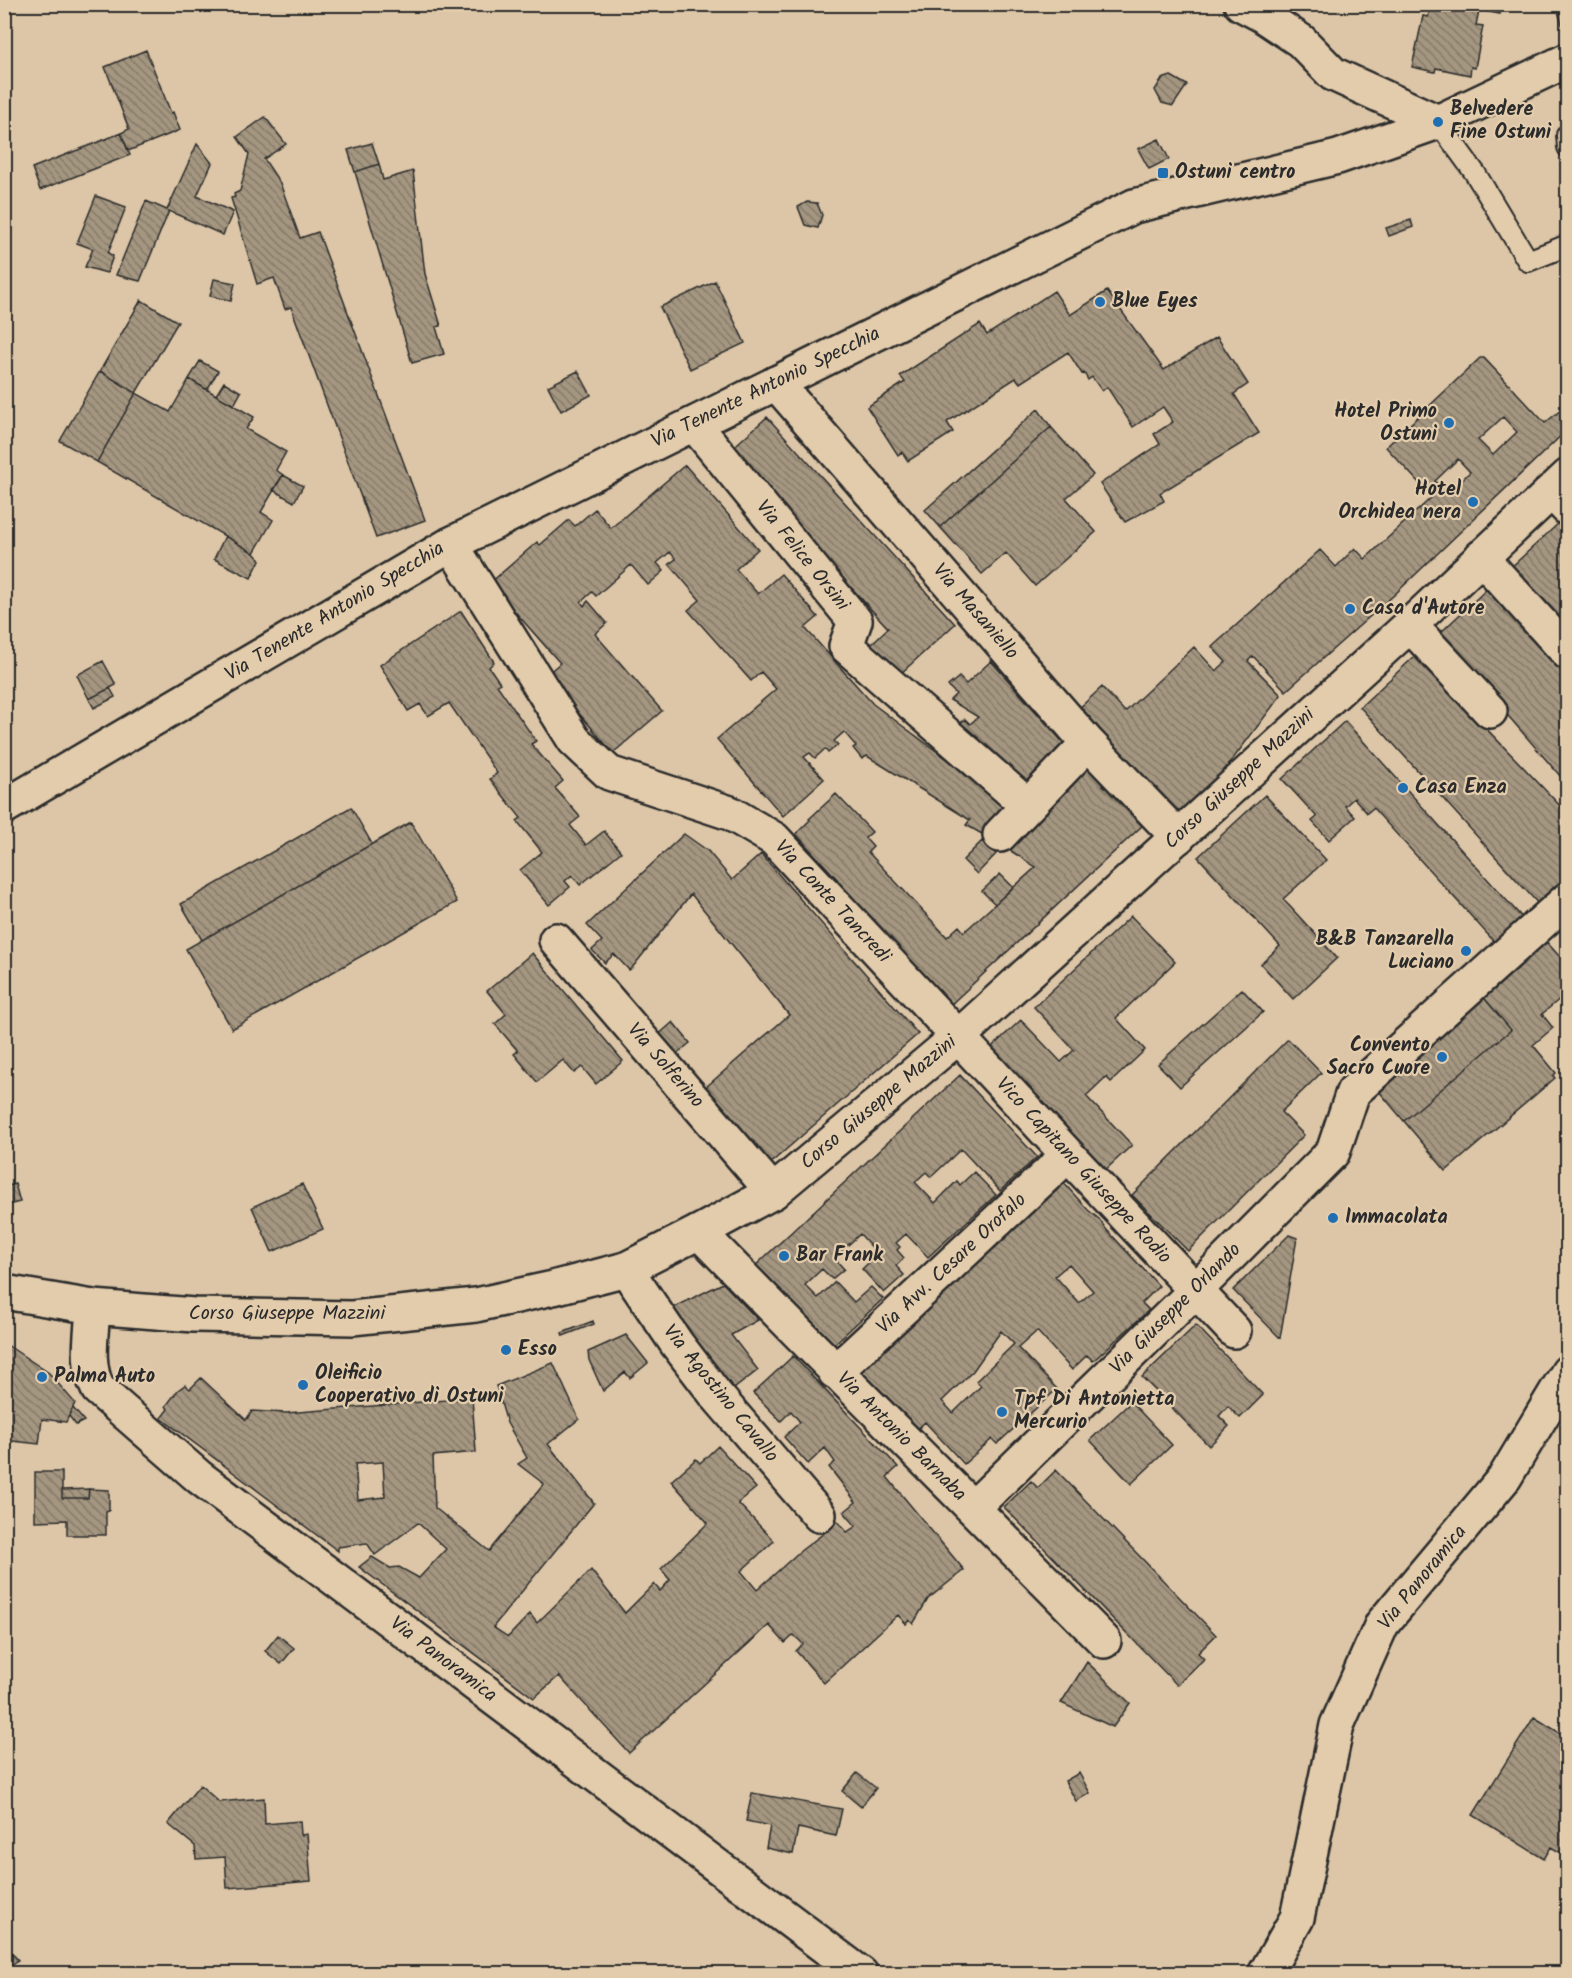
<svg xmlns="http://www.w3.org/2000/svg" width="1572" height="1978" viewBox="0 0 1572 1978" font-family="Kalam,sans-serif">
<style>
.building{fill:url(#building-back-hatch);stroke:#2b2b2b;stroke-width:1.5;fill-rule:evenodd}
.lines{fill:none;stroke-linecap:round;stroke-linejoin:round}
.lane-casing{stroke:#2b2b2b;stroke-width:24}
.street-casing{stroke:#2b2b2b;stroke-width:38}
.secondary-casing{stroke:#2b2b2b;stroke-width:38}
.lane{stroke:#e3ccac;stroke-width:20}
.street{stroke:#e3ccac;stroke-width:33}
.secondary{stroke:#e3ccac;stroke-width:33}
.poi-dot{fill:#1f6fb2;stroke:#e3ccac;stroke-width:2}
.labels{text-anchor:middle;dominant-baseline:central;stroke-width:4.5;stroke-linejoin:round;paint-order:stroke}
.poi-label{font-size:20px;font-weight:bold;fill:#2b2b2b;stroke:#e3ccac;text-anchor:start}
.street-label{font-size:20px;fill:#2b2b2b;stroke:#e3ccac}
</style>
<defs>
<pattern id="building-back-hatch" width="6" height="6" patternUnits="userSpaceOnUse" patternTransform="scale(1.5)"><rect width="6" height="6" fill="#a49680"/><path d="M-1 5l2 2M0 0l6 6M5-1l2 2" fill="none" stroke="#867b69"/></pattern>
</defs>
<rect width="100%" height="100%" fill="#dcc6a7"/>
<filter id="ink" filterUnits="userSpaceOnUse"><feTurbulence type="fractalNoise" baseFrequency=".0167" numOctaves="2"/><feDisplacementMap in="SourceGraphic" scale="12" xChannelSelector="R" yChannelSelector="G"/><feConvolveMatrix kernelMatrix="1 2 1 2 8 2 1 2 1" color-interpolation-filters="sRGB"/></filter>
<g filter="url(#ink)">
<path class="building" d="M1431,4H1502L1500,14L1479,10L1476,25L1483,26L1475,68L1471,67L1470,75L1436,68L1435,72L1412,67L1423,16L1428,17Z
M1568,5V44L1557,8Z
M146,50L171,113L173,112L180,130L128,151L121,133L129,129L105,67Z
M1171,76L1187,85L1173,106L1162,103L1155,90L1162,79Z
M265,117L286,144L264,159L280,183L300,238L318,232L425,520L376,538L291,307L285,309L274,278L257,284L231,198L235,197L234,194L240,191L249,154L237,137Z
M121,133L130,155L40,190L32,168Z
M1159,139L1169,159L1149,169L1138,149Z
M372,143L379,164L355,172L348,150Z
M197,144L212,163L197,196L233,212L223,235L169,211L140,281L116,275L146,201L167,210Z
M379,164L383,180L413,171L425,274L441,326L436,327L444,354L412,363L355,172Z
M96,196L126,207L108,253L113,256L107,273L85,267L93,249L77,243Z
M807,202L817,203L822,215L818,228L805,225L798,207Z
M1411,220L1413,227L1389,236L1386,228Z
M214,279L235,283L231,301L210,296Z
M715,281L745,343L690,369L660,307Z
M1054,291L1070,315L1107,291L1164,370L1217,337L1248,384L1234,394L1259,433L1160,493L1164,501L1125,522L1100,484L1160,444L1154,434L1173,422L1163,407L1133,427L1107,387L1102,391L1092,377L1088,380L1084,373L1082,374L1068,352L1020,383L1016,378L947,422L953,432L908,461L902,452L898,455L867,407L905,382L900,376L980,324L987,335Z
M141,300L178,322L136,393L100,371Z
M1480,358H1484L1545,423L1568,404V429L1394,595L1286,691L1253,656L1248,661L1281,695L1196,808L1179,810L1161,806L1074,713L1102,687L1125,712L1194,647L1216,671L1226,662L1212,647L1320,550L1336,567L1355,548L1365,559L1432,497L1386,447ZM1503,417L1517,432L1493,455L1478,440ZM1458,459L1470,472L1447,494L1435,481Z
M200,361L218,371L207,390L189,379Z
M100,371L136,393L97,462L60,441Z
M578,371L591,395L561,411L548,386Z
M189,379L254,417L246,429L286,452L276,470L283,475L261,512L273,520L254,553L97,462L136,393L170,412Z
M224,382L241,392L234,405L216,395Z
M1038,409L1051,427L940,527L925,510Z
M767,417L955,624L898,676L870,645L888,628L728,452Z
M1051,427L1093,475L1066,498L1096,532L1035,586L1006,553L982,574L940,527Z
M685,465L758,549L736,569L758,594L781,574L818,617L805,628L873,704L1012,807L982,834L966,825L970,820L867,756L862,759L853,748L856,746L844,732L834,741L838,745L828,753L825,749L815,758L810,753L804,757L824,779L783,816L717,739L776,689L761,672L751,681L688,610L700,600L669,564L676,559L670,552L657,563L664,571L648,585L631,565L596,596L592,592L581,602L584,606L588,601L607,623L595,634L662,711L613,753L546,675L560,663L490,583L537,542L540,545L569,520L575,526L595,509L611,528Z
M283,475L303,486L294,502L273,490Z
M1560,522L1568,530V636L1508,570Z
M225,536L254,553L260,560L251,578L214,559Z
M1489,587L1568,675V785L1438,635Z
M461,611L494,662L489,667L500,683L497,685L536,741L531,744L563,781L555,788L580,817L570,825L586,845L604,831L621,852L580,885L572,875L565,881L570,887L549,905L520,870L542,852L517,821L521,818L490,779L497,773L449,703L428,716L420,704L408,711L380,665Z
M1416,655L1568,814V886L1542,908L1360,707Z
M103,661L116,685L89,699L77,675Z
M991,661L1068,748L1026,792L949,734L965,719L970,724L978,717L950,700L956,694L948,686L959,677L966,684Z
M110,688L115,697L94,708L89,699Z
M1345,721L1527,923L1500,948L1373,808L1367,813L1354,798L1345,806L1355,817L1329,840L1312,821L1317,817L1282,779Z
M1082,761L1143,825L947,1008L833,885L838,880L796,834L810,820L809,819L836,794L872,832L865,838L873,847L868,852L947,937L959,926L964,932L1036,867L1003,846Z
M1265,795L1326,860L1283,899L1337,958L1293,999L1261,964L1280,946L1198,857Z
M351,807L372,844L202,940L181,904Z
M411,822L457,902L232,1029L186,949Z
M684,834L708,851L732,880L761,854L918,1034L765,1168L699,1093L789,1015L691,894L632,968L629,970L614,954L605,963L592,950L602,941L587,925Z
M982,841L996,854L977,874L963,860Z
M1000,874L1013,887L995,904L982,891Z
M1131,916L1175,962L1116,1018L1145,1050L1111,1082L1106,1077L1086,1096L1132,1145L1099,1176L984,1054L1021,1020L1061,1062L1074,1050L1034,1007Z
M1544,939L1568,966V992L1542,1014L1553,1028L1533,1045L1556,1073L1553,1076L1555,1078L1446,1171L1404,1121L1511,1030L1480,993Z
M532,953L623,1061L596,1084L582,1067L574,1073L563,1060L537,1082L514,1054L518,1051L495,1024L506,1014L487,991Z
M1242,989L1263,1012L1180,1087L1158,1064Z
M1480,993L1511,1030L1404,1121L1373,1084Z
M673,1022L690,1043L674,1056L657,1036Z
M1288,1039L1321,1073L1281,1112L1304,1135L1188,1251L1132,1195Z
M960,1075L1037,1157L1000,1191L961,1149L931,1177L926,1172L915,1182L935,1203L957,1181L960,1185L974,1172L996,1195L928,1257L906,1234L896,1243L900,1247L897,1250L904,1258L896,1266L904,1275L884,1293L862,1269L878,1254L860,1234L834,1258L844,1269L832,1279L822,1269L805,1285L818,1298L835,1282L854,1302L871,1287L883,1299L830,1348L754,1267Z
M1061,1180L1088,1210L1099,1219L1106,1229L1159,1286L1142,1303L1149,1310L1093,1361L1087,1355L1072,1370L1037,1331L1018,1348L1057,1389L997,1444L992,1439L964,1464L925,1422L912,1434L854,1372ZM1069,1264L1093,1291L1079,1303L1055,1276ZM1001,1331L1014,1344L976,1381L981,1386L953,1413L942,1401L973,1371Z
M15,1184L20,1202L4,1206V1187Z
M302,1184L323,1229L272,1252L252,1207Z
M1289,1235L1297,1238L1280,1338L1233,1290Z
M723,1283L758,1320L731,1335L758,1370L730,1392L665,1312Z
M593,1321L594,1324L563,1336L562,1333Z
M1196,1325L1263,1395L1240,1418L1228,1406L1219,1416L1229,1426L1209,1446L1142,1377Z
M626,1335L648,1363L630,1378L625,1372L603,1391L589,1360L588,1352Z
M4,1343L49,1373L75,1403L66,1422L42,1419L39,1444L4,1440Z
M793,1356L898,1467L887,1477L964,1570L928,1599L913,1624L909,1620L906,1624L898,1615L824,1683L796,1651L803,1644L794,1635L785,1643L769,1625L629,1753L559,1676L534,1698L359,1567L372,1557L390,1568L399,1567L419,1578L446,1549L418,1523L375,1555L367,1543L338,1547V1551L161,1418L168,1409L166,1406L178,1390L185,1385L190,1389L201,1378L246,1420L252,1411L286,1413L472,1398L476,1452L433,1456L435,1508L489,1551L544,1484L518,1464L527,1458L507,1423L496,1386L553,1363L579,1419L548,1444L594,1503L493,1627L508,1637L530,1614L537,1623L591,1570L625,1613L654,1584L660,1591L670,1580L661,1569L708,1523L671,1481L696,1459L700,1463L718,1446L756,1488L738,1503L774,1541L741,1571L757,1590L799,1552L824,1533L820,1528L834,1517L847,1532L856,1526L844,1512L856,1502L829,1467L835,1462L825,1448L808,1464L784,1437L800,1422L791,1411L781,1421L753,1393ZM383,1462L385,1497L358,1500L355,1464Z
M1131,1402L1172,1445L1131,1484L1090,1440Z
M73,1408L84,1421L76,1425L69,1416Z
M1056,1470L1216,1635L1198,1653L1204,1659L1177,1685L1004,1507L1031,1481L1038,1488Z
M35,1472H62V1498H88L89,1489L109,1490V1511L106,1512V1535H67V1520L35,1521Z
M89,1489L88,1498H62V1490Z
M278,1635L294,1648L281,1664L265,1651Z
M1087,1662L1130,1703L1113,1727L1061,1703Z
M1534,1717L1568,1738L1566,1856L1551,1847L1544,1859L1473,1815Z
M857,1773L876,1788L861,1807L842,1791Z
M1079,1773L1090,1793L1076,1801L1065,1781Z
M200,1785L219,1802L264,1798L265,1824L300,1821L301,1835L307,1834L311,1881L227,1888L225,1857L196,1859L195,1846L168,1824Z
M752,1793L842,1809L836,1836L798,1828L793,1854L766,1848L770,1826L746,1821Z
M4,1944L18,1960L4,1971Z"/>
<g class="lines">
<defs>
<path id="lane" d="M1438,122L1475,173L1528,261L1568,245
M1567,135L1568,147"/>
<path id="street" d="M1241,4L1262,15L1301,41L1333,74L1438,122L1568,60
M776,383L1088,743L1178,837
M694,424L855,621L846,646L1027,805
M1551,491L1568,509
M451,544L574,740L609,773L730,813L774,839L1068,1155L1234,1331
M1481,557L1568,653
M1410,625L1490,711
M1000,835L1088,743
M556,940L773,1192
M699,1232C833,1370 970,1504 1104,1641
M626,1269L677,1344L716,1395L819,1515
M835,1372L1068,1155
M973,1508L1195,1291L1333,1152L1353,1092L1568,899"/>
<path id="secondary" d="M4,807L451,544L1134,206L1338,157L1438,122
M4,1292L93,1307L194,1315L352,1318L476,1305L553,1288L626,1269L699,1232L773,1192L958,1037L1410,625L1568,476
M93,1307C92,1334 85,1364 98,1389L199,1477L861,1974
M1265,1974L1297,1918L1337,1725L1382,1624L1505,1477L1568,1372"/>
</defs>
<use href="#lane" class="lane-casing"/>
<use href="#street" class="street-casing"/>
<use href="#secondary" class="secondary-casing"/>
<use href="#lane" class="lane"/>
<use href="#street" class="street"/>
<use href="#secondary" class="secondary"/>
</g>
</g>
<g class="poi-dot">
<circle cx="1438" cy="122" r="6"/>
<rect x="1157" y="167" width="12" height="12" rx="3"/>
<circle cx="1100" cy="302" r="6"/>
<circle cx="1449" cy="423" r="6"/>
<circle cx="1473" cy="502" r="6"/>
<circle cx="1350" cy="609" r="6"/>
<circle cx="1403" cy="788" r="6"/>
<circle cx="1466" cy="951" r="6"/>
<circle cx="1442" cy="1057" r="6"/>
<circle cx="1333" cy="1218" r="6"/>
<circle cx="784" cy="1256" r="6"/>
<circle cx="506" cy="1350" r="6"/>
<circle cx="42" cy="1377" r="6"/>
<circle cx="303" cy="1385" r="6"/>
<circle cx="1002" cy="1412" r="6"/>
</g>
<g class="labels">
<g class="poi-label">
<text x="1450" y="110">Belvedere<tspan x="1450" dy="23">Fine Ostuni</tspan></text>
<text x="1175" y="173">Ostuni centro</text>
<text x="1112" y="302">Blue Eyes</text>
<text x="1437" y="412" text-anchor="end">Hotel Primo<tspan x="1437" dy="23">Ostuni</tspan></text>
<text x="1461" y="490" text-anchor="end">Hotel<tspan x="1461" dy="23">Orchidea nera</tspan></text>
<text x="1362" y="609">Casa d'Autore</text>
<text x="1415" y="788">Casa Enza</text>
<text x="1454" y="940" text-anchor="end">B&amp;B Tanzarella<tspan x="1454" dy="23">Luciano</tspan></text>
<text x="1430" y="1046" text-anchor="end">Convento<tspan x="1430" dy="23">Sacro Cuore</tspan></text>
<text x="1345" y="1218">Immacolata</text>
<text x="796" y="1256">Bar Frank</text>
<text x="518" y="1350">Esso</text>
<text x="315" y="1374">Oleificio<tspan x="315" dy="23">Cooperativo di Ostuni</tspan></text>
<text x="54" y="1377">Palma Auto</text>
<text x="1014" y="1400">Tpf Di Antonietta<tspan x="1014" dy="23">Mercurio</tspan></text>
</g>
<g class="street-label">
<text transform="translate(766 388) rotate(-26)">Via Tenente Antonio Specchia</text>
<text transform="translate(802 556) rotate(51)">Via Felice Orsini</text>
<text transform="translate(335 612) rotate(-31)">Via Tenente Antonio Specchia</text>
<text transform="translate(975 612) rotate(49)">Via Masaniello</text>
<text transform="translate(1240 779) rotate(-43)">Corso Giuseppe Mazzini</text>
<text transform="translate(832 902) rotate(47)">Via Conte Tancredi</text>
<text transform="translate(665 1066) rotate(49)">Via Solferino</text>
<text transform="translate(879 1103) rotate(-40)">Corso Giuseppe Mazzini</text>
<text transform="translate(1083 1171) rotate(47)">Vico Capitano Giuseppe Rodio</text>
<text transform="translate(952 1264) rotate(-43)">Via Avv. Cesare Orofalo</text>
<text transform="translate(1176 1309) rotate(-45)">Via Giuseppe Orlando</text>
<text x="287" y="1314">Corso Giuseppe Mazzini</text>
<text transform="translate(720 1394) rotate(51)">Via Agostino Cavallo</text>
<text transform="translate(901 1437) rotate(45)">Via Antonio Barnaba</text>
<text transform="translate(1423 1578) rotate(-51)">Via Panoramica</text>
<text transform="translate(443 1660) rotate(37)">Via Panoramica</text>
</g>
</g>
<rect width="1572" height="1978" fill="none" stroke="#e3ccac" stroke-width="24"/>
<rect x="12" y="12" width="1548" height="1954" fill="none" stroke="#2b2b2b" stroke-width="2" filter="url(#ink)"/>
</svg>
